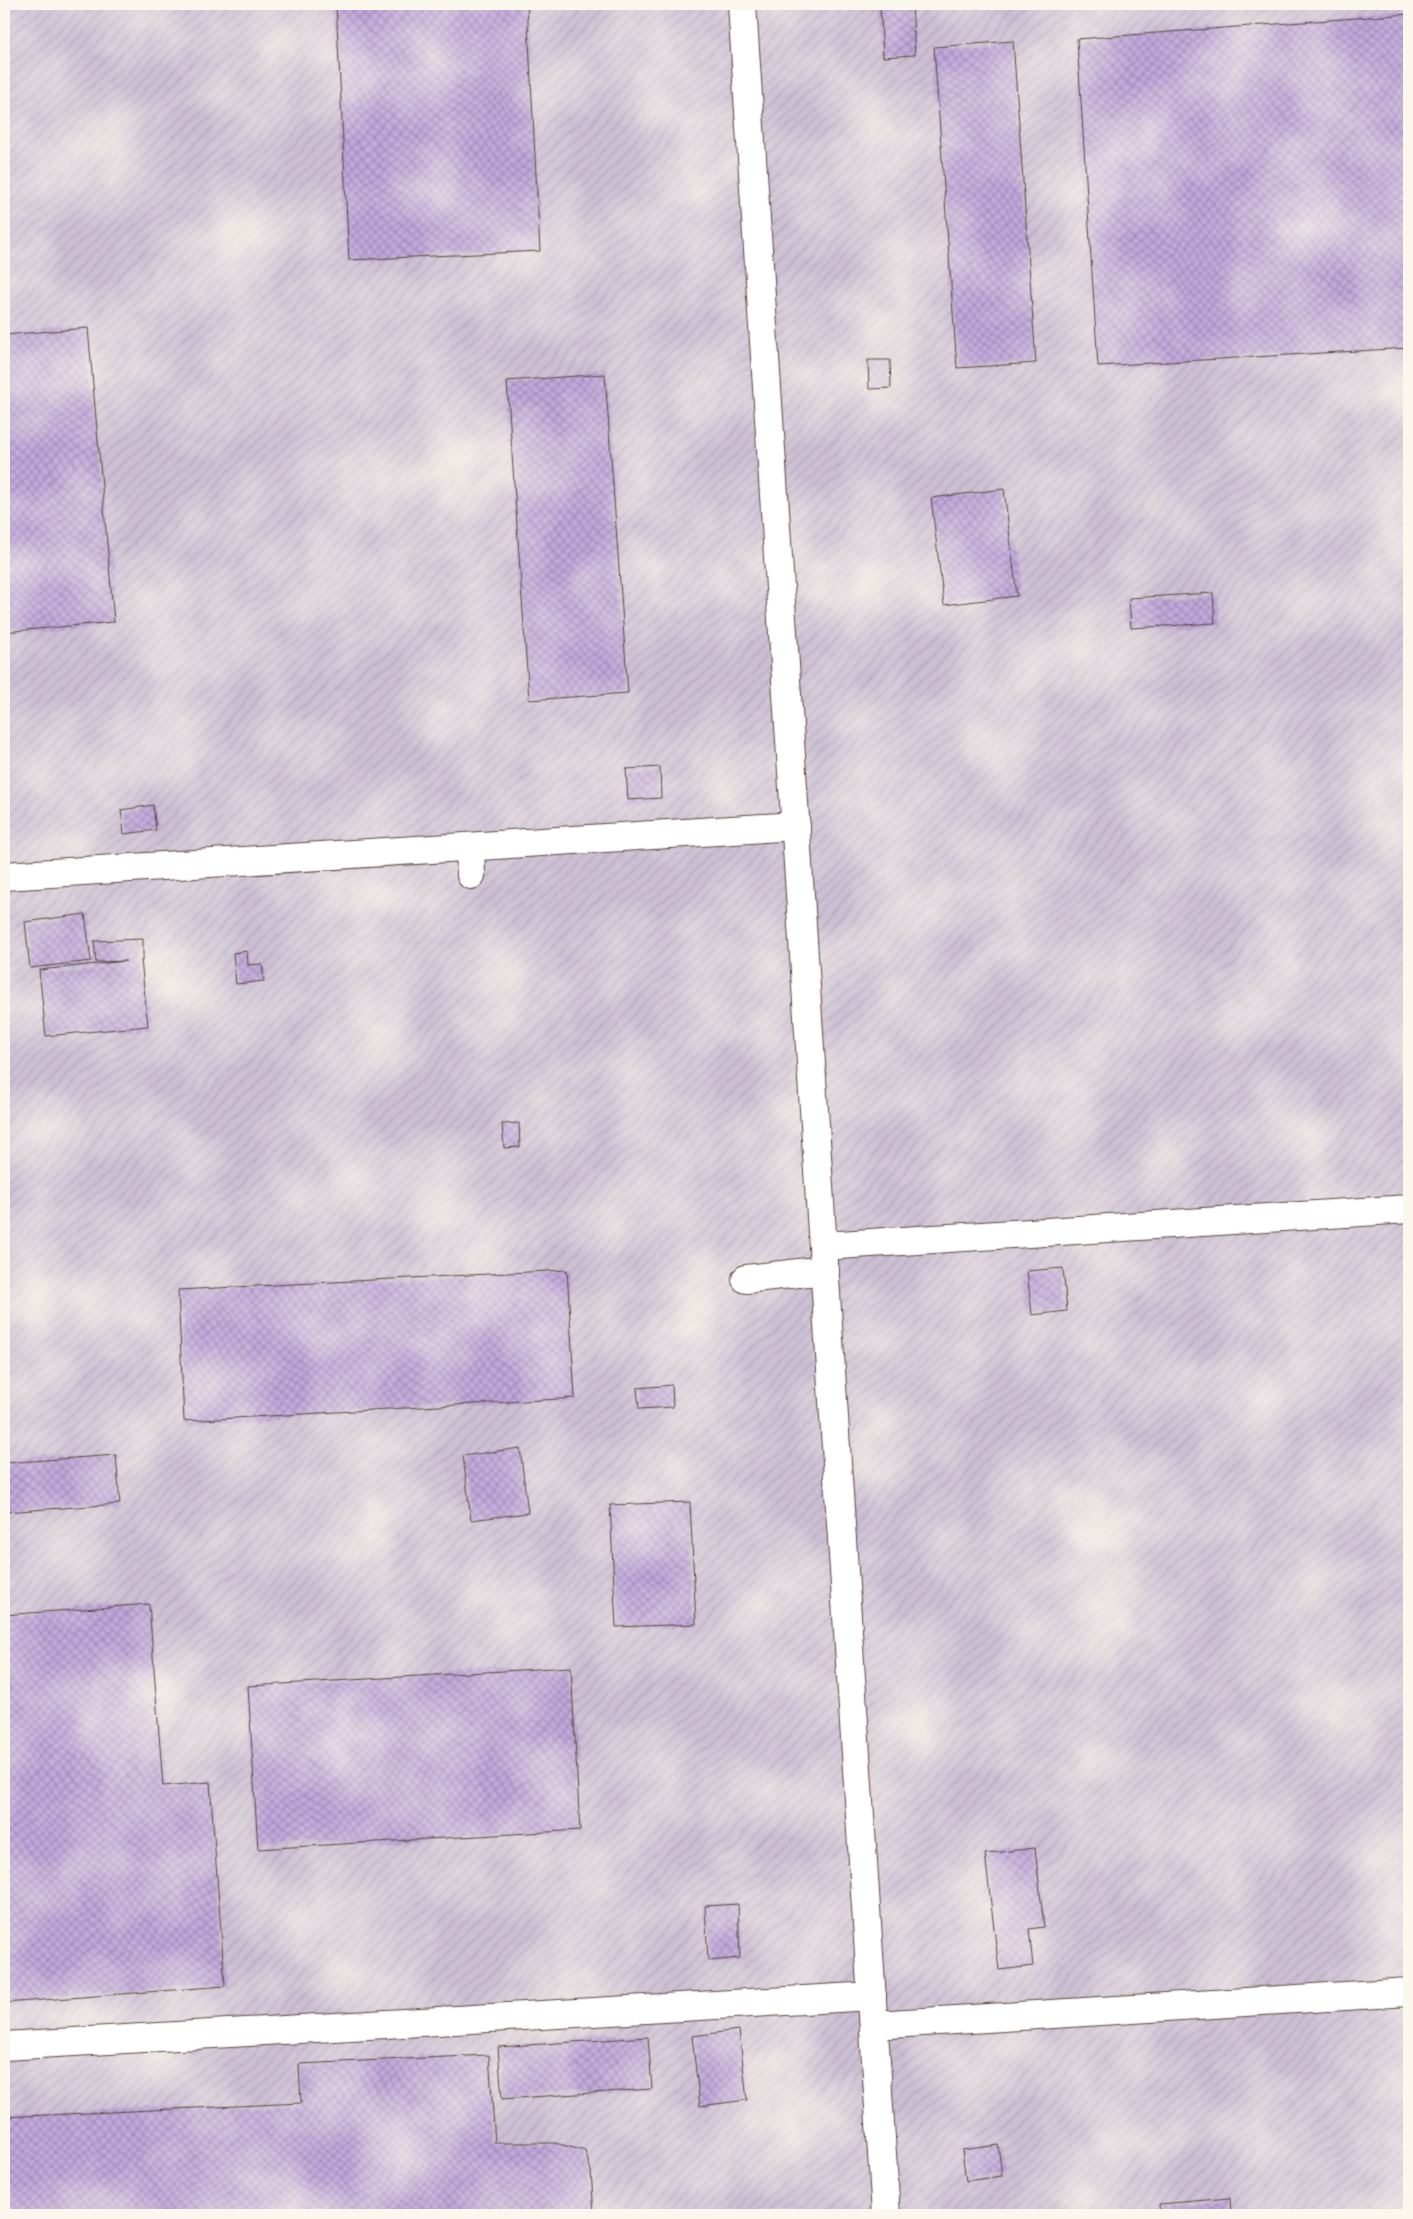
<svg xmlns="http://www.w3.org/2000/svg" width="1413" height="2219" viewBox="0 0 1413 2219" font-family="Itim,sans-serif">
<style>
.industrial{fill:url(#industrial-furrows)}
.building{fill:url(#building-cross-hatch)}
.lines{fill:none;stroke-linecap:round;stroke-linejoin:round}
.minor-casing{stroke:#574639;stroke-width:30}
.major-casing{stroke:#574639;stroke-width:30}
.minor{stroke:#fff;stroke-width:28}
.major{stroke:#fff;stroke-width:28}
</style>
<defs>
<pattern id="industrial-furrows" width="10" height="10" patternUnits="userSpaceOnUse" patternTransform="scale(1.25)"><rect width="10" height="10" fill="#ccbfd4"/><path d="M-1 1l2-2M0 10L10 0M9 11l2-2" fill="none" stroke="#b0a4b6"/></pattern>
<pattern id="building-cross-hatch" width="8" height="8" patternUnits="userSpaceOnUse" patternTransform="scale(1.25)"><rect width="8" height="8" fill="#c2a9dd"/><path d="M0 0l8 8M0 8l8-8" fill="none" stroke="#9f8ab3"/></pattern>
</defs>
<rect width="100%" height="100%" fill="#fbf7ec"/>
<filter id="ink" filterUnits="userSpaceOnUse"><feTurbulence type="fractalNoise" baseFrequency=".02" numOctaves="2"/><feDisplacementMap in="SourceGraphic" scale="10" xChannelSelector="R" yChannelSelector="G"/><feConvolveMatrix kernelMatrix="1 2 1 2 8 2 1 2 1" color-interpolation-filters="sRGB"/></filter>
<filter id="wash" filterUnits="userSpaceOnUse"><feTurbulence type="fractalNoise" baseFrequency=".0096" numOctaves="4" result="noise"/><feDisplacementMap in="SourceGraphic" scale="20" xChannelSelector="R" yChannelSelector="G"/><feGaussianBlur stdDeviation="1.12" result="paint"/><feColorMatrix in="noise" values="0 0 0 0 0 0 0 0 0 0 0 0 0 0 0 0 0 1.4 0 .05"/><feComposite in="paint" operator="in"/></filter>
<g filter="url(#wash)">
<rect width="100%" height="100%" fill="#f3e8d0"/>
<path class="industrial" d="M4,4H1409V2215H4Z"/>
<g id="blocks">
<path class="building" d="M336,4H527L540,251L349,260Z
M880,4H912L915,55L883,57Z
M1409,14V348L1098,366L1077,39Z
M1013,41L1036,363L957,368L934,47Z
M88,328L114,622L4,632V335Z
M868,360H890L891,388L869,389Z
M605,374L628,693L529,700L507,381Z
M1004,489L1017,596L944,605L931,498Z
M1213,593L1215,623L1131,628L1129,598Z
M660,767L661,798L628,800L626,769Z
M153,805L156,830L124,834L121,810Z
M85,914L91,961L30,968L25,922Z
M143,939V960H141L148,1026L46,1036L39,970L126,961L96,962L94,941Z
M247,951L248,965L262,964L264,981L236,984L233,953Z
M519,1123L520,1147L504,1148L502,1124Z
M1063,1268L1067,1311L1032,1315L1027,1271Z
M567,1270L575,1398L184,1421L178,1290Z
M672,1385L673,1407L639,1409L637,1388Z
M520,1448L528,1513L471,1520L463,1456Z
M116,1455L120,1504L4,1512V1463Z
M690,1502L696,1624L616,1627L610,1505Z
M149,1604L163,1786L210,1782L225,1986L4,2003V1615Z
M571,1667L580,1830L258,1849L248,1686Z
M1035,1848L1044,1927L1029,1929L1033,1966L999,1970L985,1854Z
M738,1904L740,1958L708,1961L705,1906Z
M739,2030L747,2100L700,2106L692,2036Z
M648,2037L652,2089L502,2099L498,2047Z
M489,2055L495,2143H555L585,2151L591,2171L594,2215H4V2117L301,2103L299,2064Z
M998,2145L1002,2176L966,2181L962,2150Z
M1230,2198L1231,2215H1160L1159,2204Z"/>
</g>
</g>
<g filter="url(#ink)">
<use href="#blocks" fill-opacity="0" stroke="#574639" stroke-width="1"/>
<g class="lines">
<defs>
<path id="minor" d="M470,847L471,875
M4,876L796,826
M823,1246L1409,1209
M746,1279L825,1270
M874,2025L1409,1992
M4,2046L872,1996"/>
<path id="major" d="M742,4L886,2215"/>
</defs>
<use href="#minor" class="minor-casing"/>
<use href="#major" class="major-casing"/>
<use href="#minor" class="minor"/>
<use href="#major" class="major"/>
</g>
</g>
<rect width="1413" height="2219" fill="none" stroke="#fbf7ec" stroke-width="20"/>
</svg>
